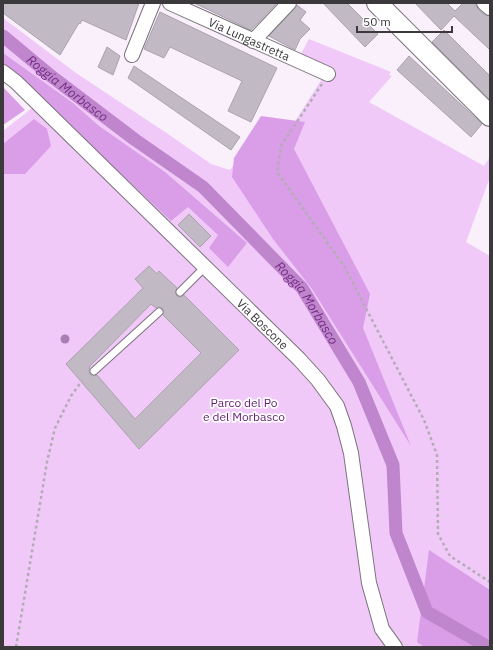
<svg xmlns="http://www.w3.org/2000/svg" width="493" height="650" viewBox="0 0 493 650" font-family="'IBM Plex Sans',sans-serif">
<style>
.green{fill:#f0c9f9}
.forest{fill:#d99ee7}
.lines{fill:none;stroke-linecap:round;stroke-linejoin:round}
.canal{stroke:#bf85cd;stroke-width:13}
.building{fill:#c1b9c3;stroke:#aaa2ac;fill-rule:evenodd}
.lane-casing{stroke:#7b737c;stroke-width:9}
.street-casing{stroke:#7b737c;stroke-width:16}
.secondary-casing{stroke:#7b737c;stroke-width:22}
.path{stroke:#b3acb4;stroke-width:2.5;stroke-dasharray:3 3;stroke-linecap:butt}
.lane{stroke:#fff;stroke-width:7}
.street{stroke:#fff;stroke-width:14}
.secondary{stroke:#fff;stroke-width:20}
.tree{fill:#a97eb2}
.labels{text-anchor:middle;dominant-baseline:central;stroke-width:3.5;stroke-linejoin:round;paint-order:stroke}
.street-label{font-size:12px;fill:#3c393d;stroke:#fff}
.park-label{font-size:12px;fill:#672077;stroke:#fff}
.water-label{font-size:13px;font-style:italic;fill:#742e84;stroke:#fff}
</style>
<rect width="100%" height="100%" fill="#f9f0fb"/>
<path class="green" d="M3,18L76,73L168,134L211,164L230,170L240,156L264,171L323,77L295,65L309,39L391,72L389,75L392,76L369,102L484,166L490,157V177L466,242L490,256V647H3V131L32,108L9,84L3,80Z"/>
<path class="forest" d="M3,53L73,103L99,126L165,172L247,243L228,267L209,248L218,235L188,207L171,221L3,63Z
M3,87L25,110L3,125Z
M261,116L305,122L294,149L370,294L363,328L411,446L312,289L273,239L232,177L234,158Z
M34,119L47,129L51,146L25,174H3V144Z
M429,550L490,590V647H424L417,642Z"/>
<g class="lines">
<path class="canal" id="s1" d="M3,36L51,76L134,139L203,187L302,288L359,382L393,465L396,533L427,612L488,647"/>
</g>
<path class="building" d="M3,3H139L126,40L82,20L80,24L79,23L60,55L3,13Z
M194,3H277L251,30Z
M323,3H347L378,34L365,47Z
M415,3H447L455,11L463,3H475L479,10L485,15L490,16V50L454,16L441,30Z
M297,5L306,12L300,20L310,29L300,39L295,50L269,36Z
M160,12L277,68L251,122L228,111L242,81L170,47L164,58L144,49Z
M444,30L490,76V100L432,42Z
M107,47L120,56L113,75L98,67Z
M409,56L482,124L471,137L397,70Z
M134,66L240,137L231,150L128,78Z
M189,214L211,236L200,247L178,225Z
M149,266L157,274L159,271L177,288L175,293L177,296L181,297L184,295L239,350L139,449L66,364L143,288L135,279ZM151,304L156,308L158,307L162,308L164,311L163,315L201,353L135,419L97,375L92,376L90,374L89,370L90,366Z"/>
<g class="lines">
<defs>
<path id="lane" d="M180,292L205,267
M94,371L159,312"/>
<g id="street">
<path id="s2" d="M170,3L328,74"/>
<path d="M484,3L490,8"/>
<path d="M253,41L289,3"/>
<path d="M132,55L153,3"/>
<path id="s3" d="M3,72L16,82L299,359L318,380L337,406L344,426L351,453L369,583L382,629L395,647"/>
</g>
<path id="secondary" d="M377,3L490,116"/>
</defs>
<use href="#lane" class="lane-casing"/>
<use href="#street" class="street-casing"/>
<use href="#secondary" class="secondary-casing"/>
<path class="path" d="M322,84L281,146L277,172L344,266L424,420L437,455L438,534L450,556L490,582
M16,647L47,462L55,428L71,396L81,382"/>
<use href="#lane" class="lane"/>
<use href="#street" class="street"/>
<use href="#secondary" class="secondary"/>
</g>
<circle class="tree" cx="65" cy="339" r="4.5"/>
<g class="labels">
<g class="street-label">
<text stroke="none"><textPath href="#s2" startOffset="87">Via Lungastretta</textPath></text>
<text stroke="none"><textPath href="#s3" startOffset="362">Via Boscone</textPath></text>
</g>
<g class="park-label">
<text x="244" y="402">Parco del Po<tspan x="244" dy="14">e del Morbasco</tspan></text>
</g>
<g class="water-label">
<text stroke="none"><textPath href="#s1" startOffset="83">Roggia Morbasco</textPath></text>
<text stroke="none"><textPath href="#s1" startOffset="407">Roggia Morbasco</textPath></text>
</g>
</g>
<rect width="493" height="650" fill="none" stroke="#3c393d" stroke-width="8"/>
<path d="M357 26v6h95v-6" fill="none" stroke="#3c393d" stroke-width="2"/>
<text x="363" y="26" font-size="12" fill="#3c393d" stroke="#ffffff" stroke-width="3" paint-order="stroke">50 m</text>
</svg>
